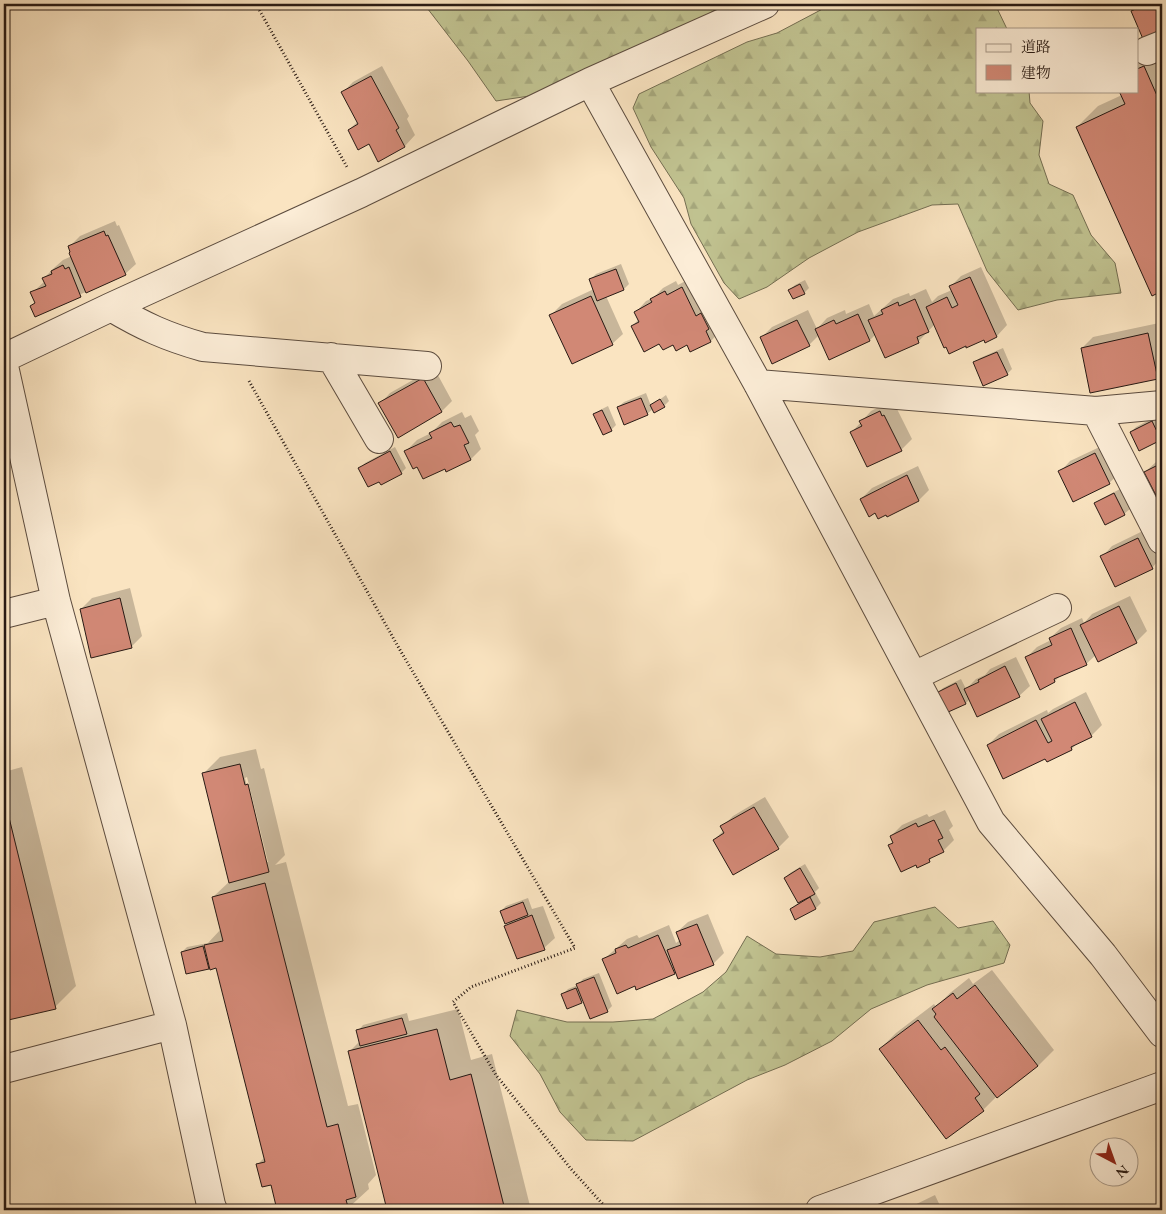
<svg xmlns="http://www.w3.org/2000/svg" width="1166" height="1214" viewBox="0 0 1166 1214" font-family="'EB Garamond','Noto Serif JP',serif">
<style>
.forest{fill:url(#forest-firs);stroke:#746e52}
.shadow{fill:#0003;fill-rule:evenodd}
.building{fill:#d18875;stroke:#281a14}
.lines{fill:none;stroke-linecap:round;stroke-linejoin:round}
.minor-casing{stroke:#5c4c3f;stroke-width:30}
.path{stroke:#281a14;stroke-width:3;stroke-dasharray:1 2.5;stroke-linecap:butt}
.minor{stroke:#fcedd7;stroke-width:28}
</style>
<defs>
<pattern id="forest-firs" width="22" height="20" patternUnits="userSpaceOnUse" patternTransform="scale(1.25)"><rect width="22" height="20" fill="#c1c391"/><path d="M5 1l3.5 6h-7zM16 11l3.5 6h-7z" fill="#a6a77c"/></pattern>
</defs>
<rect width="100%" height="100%" fill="#fae4c1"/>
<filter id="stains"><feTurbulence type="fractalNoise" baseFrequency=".004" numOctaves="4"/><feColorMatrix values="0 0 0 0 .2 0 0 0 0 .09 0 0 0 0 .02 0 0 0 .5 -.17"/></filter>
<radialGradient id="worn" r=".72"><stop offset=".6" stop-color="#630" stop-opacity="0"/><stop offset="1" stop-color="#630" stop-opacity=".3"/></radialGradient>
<path class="forest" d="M424,4H725L705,16L536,95L496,101L468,61Z
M832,4H995L1007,29H977V91H1029L1030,103L1043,121L1039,155L1049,184L1073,195L1091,235L1115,263L1121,293L1057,300L1018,310L987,271L958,204L932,205L858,232L809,258L767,287L739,299L724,283L691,224L684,198L651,147L633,108L639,94L747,42L777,33Z
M935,907L958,928L993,921L1010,945L1004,963L927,985L871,1009L832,1041L785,1065L747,1080L633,1141L586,1140L560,1112L540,1074L510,1036L517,1010L567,1022H613L653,1019L703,992L726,972L747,936L776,954L820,957L853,951L874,922Z"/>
<path class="shadow" d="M1138,4H1162V29L1144,37L1132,11L1138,6Z
M1162,47V290L1153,294L1077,127L1098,106L1122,95L1137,91V59Z
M382,66L409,116L407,119L415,135L405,146L379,160L369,142L349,130L358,121L342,93L353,82Z
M115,221L117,226L119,225L136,264L125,274L35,315L32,306L36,302L32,293L45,281L44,278L55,267L63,260L72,256L69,247L80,236Z
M621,264L629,284L624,289L606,296L623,334L612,344L551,315L562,304L594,289L591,279L596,274Z
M981,267L1007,325L997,336L985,341L984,338L935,324L918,342L876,334L870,340L819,335L809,345L761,338L772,327L808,310L817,329L827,318L845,310L846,314L869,304L874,316L893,299L909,293L910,296L926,289L932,302L938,296L952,290L951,286L961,276Z
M693,277L721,330L711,341L691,350L687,344L659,342L632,326L639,319L636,312L646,301L653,298L663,288L676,281L678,285Z
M805,280L809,288L804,293L790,290L795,285Z
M1159,323L1162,340V373L1157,378L1082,348L1093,337Z
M1003,348L1012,369L1007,374L974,363L980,358Z
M434,368L452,401L442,411L380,404L390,393Z
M646,393L651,406L666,395L669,401L664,406L653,409L647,414L618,407L624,402Z
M891,401L895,405L912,439L901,450L852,432L871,411Z
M608,406L616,425L611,430L595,415L600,410Z
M462,412L465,418L471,415L479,431L475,435L481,449L471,459L445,467L417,465L406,451L417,440L431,433L442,422Z
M1157,416L1162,427V437L1140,450L1131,432L1136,427Z
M1106,444L1120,473L1109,483L1060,472L1070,461Z
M395,447L406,468L401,473L360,468L365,463Z
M1162,458V505L1145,472L1156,462Z
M918,466L929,490L919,500L887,514L875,512L861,499L872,488Z
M1120,489L1130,509L1124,514L1106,523L1096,504L1101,499Z
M1149,528L1162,556L1152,568L1102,557L1112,546Z
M130,588L142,636L131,647L81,609L92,598Z
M1130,596L1147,631L1136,642L1096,655L1086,664L1061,675L1055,681L1027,657L1037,647L1051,640L1050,638L1061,628L1082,618L1084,623L1092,614Z
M1016,657L1030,686L1019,696L970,699L966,703L947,712L938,693L943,688L961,679L966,689L976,679L985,675L990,669Z
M1086,692L1102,725L1091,736L1078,742L1072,749L1047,760L1046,757L988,745L999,734L1047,710L1048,713L1053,709Z
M256,749L261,769L264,768L285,855L275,865L286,862L348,1106L358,1104L376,1175L368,1184L369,1189L346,1210H279L272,1184L257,1165L265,1157L217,967L210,966L208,968L182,952L187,947L208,943L221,929L213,897L230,881L204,773L220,757ZM247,777L268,862H265L245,778Z
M22,767L76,986L55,1007L4,1020V772Z
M765,797L789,837L778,848L714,840L724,830L722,827L733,816Z
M945,810L953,826L949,830L954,840L943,851L934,855L929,861L890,845L894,841L891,836L902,825L927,814L929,817Z
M805,864L819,888L815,892L821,903L816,908L796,918L791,909L799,902L785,878L790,873Z
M528,898L532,909L543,906L555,938L544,948L506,926L512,920L501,911L506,906Z
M708,914L724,953L713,964L676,971L674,973L635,984L604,959L627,939L637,935L639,938L669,925L676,943L680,940L677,932L688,922Z
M992,970L1054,1050L1038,1066L997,1096L983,1110L946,1138L880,1049L896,1033L934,1004L936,1007L950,993L969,978L973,984Z
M599,973L612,1006L607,1011L583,1000L568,1007L563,994L568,989L578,985L583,979Z
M458,1009L471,1060L492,1054L531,1210H389L349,1052L360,1041L358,1031L363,1025L407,1013L409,1021Z
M935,1195L942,1210H904Z
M608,1205L612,1210H602Z
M364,1208V1210H354Z"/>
<path class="building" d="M1136,4H1162V30L1143,39L1131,11L1138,8Z
M1144,66L1162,107V291L1152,296L1076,127L1125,104L1119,91H1137V69Z
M371,76L399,128L396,130L405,147L378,162L369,144L358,150L348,130L358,124L341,92Z
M104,231L106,236L108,235L126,275L86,293L69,253L70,252L68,246Z
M63,265L65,269L69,267L81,297L35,317L30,306L35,303L30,292L46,286L42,278L52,274L51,271Z
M616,269L624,290L597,301L589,279Z
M970,277L997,337L985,343L984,340L966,348V346L949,354L946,347L944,348L926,307L947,297L952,308L958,305L949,286Z
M800,284L805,294L793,299L788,290Z
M682,287L696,316L701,313L709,329L706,331L711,342L690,352L687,345L676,351L673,345L663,350L659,344L644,352L631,326L639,322L634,312L652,302L650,299L665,291L667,295Z
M591,296L613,345L572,364L549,315Z
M915,299L929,332L917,337L919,343L885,358L868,320L883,314L881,310L898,302L899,306Z
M858,314L870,341L829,360L815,329L834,320L836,324Z
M797,320L810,346L772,364L760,337Z
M1148,333L1158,379L1090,393L1081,348Z
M997,352L1008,375L983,386L973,362Z
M423,378L442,412L398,438L378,403Z
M641,398L648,415L624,425L617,407Z
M660,399L665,407L654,413L650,405Z
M602,410L612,431L603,435L593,414Z
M880,411L882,416L884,415L902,451L867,467L850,432L862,426L859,421Z
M1152,421L1161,440L1139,451L1130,432Z
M451,422L454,427L460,425L469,443L464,445L471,460L446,472L445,469L423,479L417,467L413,469L404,451L432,438L429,433Z
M390,451L402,474L381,485L379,482L368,487L358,468Z
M1095,453L1110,484L1073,502L1058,471Z
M1162,463V507L1144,472Z
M907,475L919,501L887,517L886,515L878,519L875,513L869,517L860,499Z
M1114,493L1125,515L1105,525L1094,503Z
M1138,538L1153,569L1115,587L1100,556Z
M120,598L132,648L91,658L80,609Z
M1119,606L1137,643L1098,662L1080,625Z
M1071,628L1087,665L1054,679L1055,682L1040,690L1025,657L1052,645L1049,638Z
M1005,666L1020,697L977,717L964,689L979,682L978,680Z
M956,683L966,704L946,713L936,693Z
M1075,702L1092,737L1071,747L1072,750L1047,762L1045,759L1003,779L987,745L1036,720L1048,743L1052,741L1041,719Z
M240,764L245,785L248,784L269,872L229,883L202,773Z
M4,797L56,1009L4,1021Z
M754,807L779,849L733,875L713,840L724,833L720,826Z
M934,820L943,838L938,840L944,852L929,859L930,862L917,868L916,865L901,872L888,845L893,843L890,836L916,823L918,827Z
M800,868L815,894L798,903L784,878Z
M265,883L327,1127L338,1124L356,1197L346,1200L349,1210H277L271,1185L262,1187L256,1164L265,1162L216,968L210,970L204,945L223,941L212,897Z
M810,897L816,909L795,920L790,909Z
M523,902L528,915L505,924L500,911Z
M532,915L545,950L517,959L504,926Z
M697,924L714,965L678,979L667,950L681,945L676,932Z
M658,935L675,974L636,990L635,986L617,994L602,959L616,953L615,949L626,945L628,948Z
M203,946L209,969L186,974L181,952Z
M594,977L608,1012L590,1019L576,984Z
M975,985L1038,1066L997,1098L934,1017L936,1014L932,1009L953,993L957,999Z
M576,988L582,1003L567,1009L561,994Z
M402,1018L407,1034L360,1046L356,1030Z
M918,1020L941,1050L945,1047L980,1094L975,1098L984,1111L946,1139L879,1049Z
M437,1029L450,1080L471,1074L505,1210H387L348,1051Z
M924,1205L927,1210H914Z"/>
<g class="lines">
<defs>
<path id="minor" d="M1147,51L1162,45
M590,82L758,384L991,822L1103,955L1162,1033
M111,307C143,326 167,337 203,347L427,366
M331,357L379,439
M4,358L111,307L361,193L590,82L765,4
M4,366L56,601L172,1025L211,1205L213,1210
M758,384L1096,411L1162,405
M1096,411L1162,540
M4,614L56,601
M914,676L1057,608
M4,1069L172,1025
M820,1210L1162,1086"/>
</defs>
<use href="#minor" class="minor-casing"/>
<path class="path" d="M256,4L347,167
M249,381L400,650L575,948L471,987L453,1002L496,1075L571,1169L608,1210"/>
<use href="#minor" class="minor"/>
</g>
<rect width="1166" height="1214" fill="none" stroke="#fae4c1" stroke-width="20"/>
<rect x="5" y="5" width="1156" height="1204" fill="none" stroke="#281a14" stroke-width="2.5"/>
<rect x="10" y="10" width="1146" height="1194" fill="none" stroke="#281a14"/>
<rect x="976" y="28" width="162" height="65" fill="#fcedd7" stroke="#a79989"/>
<rect x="986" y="44" width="25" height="8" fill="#fcedd7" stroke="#a79989"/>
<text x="1021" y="52" font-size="15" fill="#281a14">道路</text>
<rect x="986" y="65" width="25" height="15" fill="#d18875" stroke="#a79989"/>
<text x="1021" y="78" font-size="15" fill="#281a14">建物</text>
<g transform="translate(1114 1162) rotate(139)"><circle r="24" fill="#fcedd7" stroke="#a79989"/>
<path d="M0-4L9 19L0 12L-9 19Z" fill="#8f2418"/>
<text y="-8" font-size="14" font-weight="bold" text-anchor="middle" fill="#281a14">N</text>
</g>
<rect width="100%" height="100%" filter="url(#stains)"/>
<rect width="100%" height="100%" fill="url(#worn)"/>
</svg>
